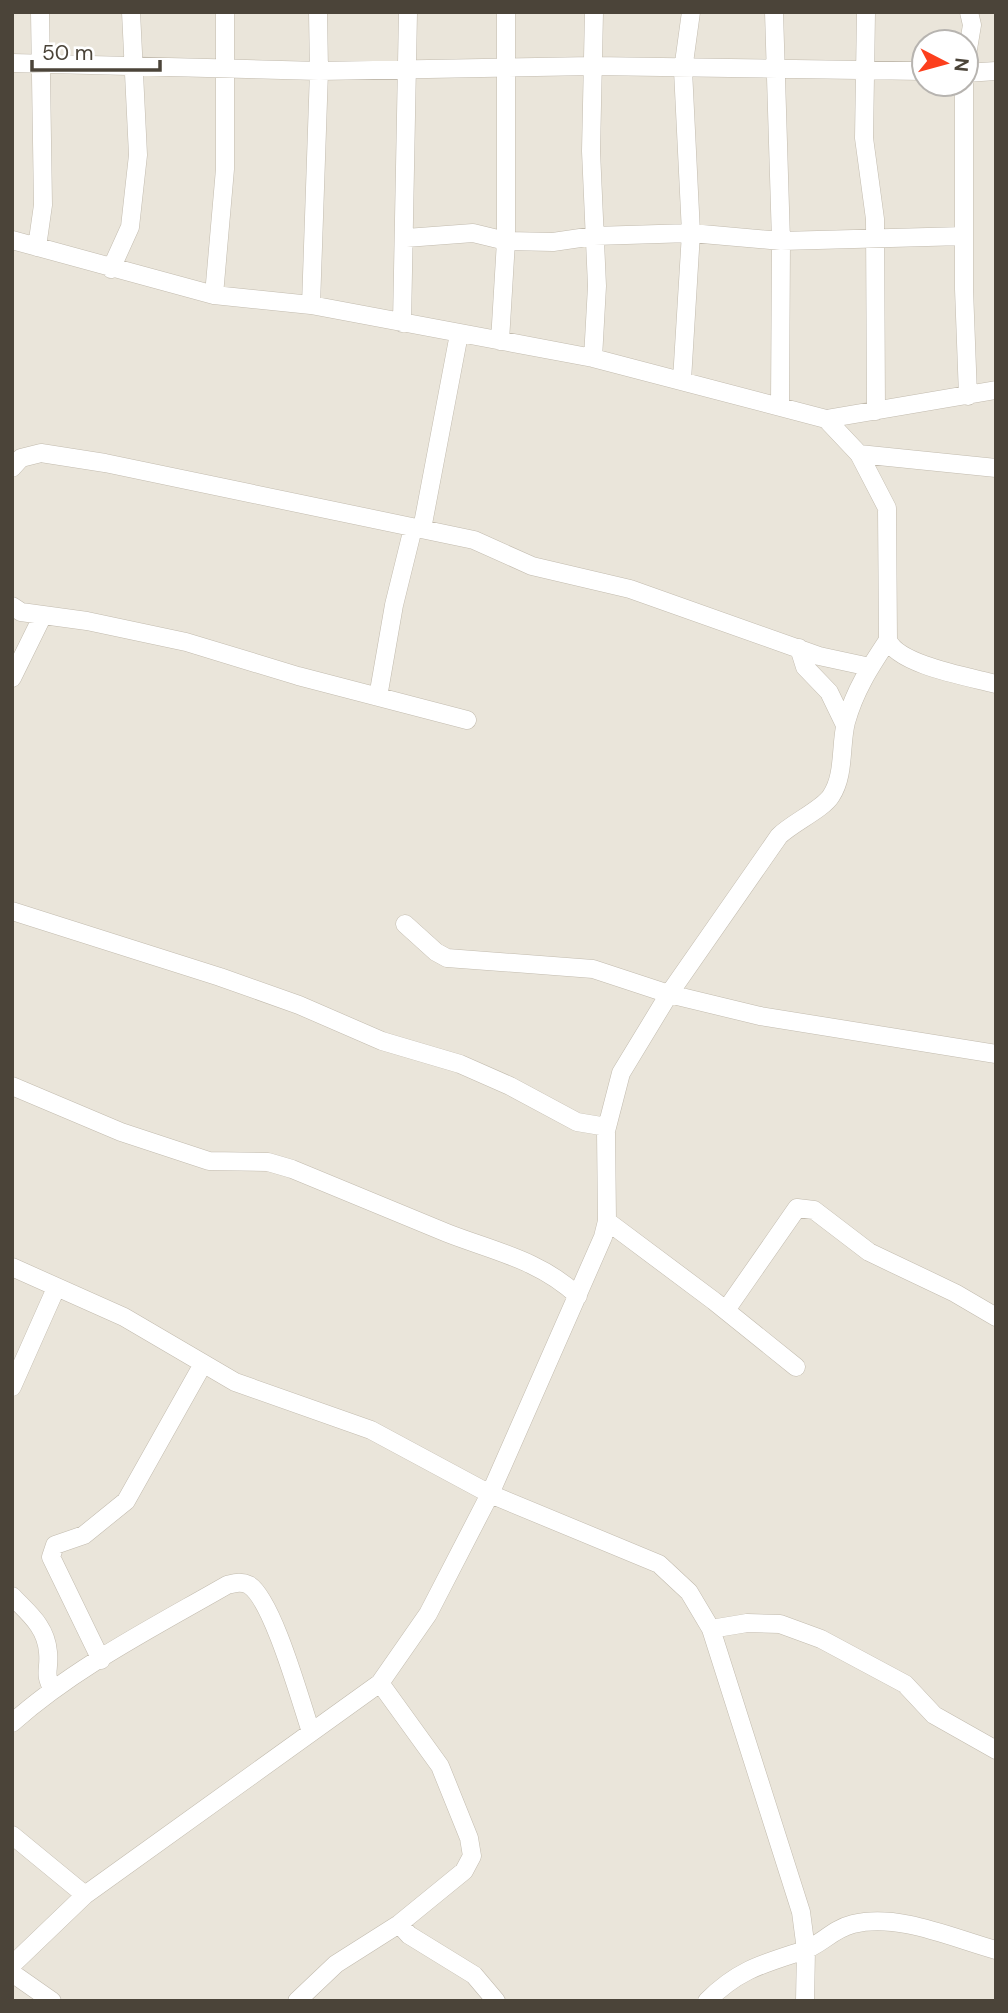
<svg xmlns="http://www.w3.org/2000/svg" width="1008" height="2013" viewBox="0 0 1008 2013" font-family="'DM Sans',sans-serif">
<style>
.residential{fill:#eae5da;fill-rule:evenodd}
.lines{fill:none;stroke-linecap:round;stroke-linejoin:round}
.minor-casing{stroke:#c2bbae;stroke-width:19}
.minor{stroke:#fff;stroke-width:18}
</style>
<rect width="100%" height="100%" fill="#f6f3ec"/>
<path class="residential" d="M12,12H996V2001H12ZM924,42H966V84H924Z"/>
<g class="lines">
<defs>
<path id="minor" d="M774,12L781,241L780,406
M866,12L864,138L875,219L876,411
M966,61L972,25L969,12
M12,63L319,71L593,66L924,71
M966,73L996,71
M964,84V289L968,396
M406,238L473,233L506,241L553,242L594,236L691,233L781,241L964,236
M12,240L214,295L311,305L593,358L826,419L859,454L887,508L888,640C898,665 970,677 996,684
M37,247L43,205L40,12
M111,269L130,227L138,155L131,12
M214,295L225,169V12
M311,305L319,71L318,12
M402,323L408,12
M500,341L506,241V12
M593,358L597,286L591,151L594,12
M682,380L691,233L683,70L691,12
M826,419L996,390
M859,454L996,468
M12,468L21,458L41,453L105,463L474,540L532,566L630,589L819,656L870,667
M422,529L459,334
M12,606L21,612L87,621L186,642L298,676L467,720
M799,648L805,667L829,692L845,725
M12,678L43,615
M378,697L394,605L413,528
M12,911L220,977L299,1005L382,1041L460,1064L510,1086L577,1122L607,1127
M405,924L436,952L447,958L593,969L669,994L760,1016L996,1054
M12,1086L121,1132L209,1161L268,1162L292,1169C344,1190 395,1212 447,1233C493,1251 540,1260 578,1296
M607,1221L714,1301L796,1367
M12,1267L124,1317L235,1382L371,1430L490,1494L659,1564L689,1592L711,1629L801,1912L806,1950L805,2001
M726,1310L797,1208L814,1210L869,1252L955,1293L996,1317
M12,1387L56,1288
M12,1596C28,1613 46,1626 48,1652C50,1671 43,1672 53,1690
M711,1629L747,1623L780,1624L821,1639L905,1684L934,1715L996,1750
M101,1660L51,1557L55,1545L84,1535L126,1501L203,1364
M12,1723C75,1667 154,1627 227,1585C235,1583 241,1581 249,1585C273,1600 301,1703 311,1732
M12,1835L85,1895
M399,1924L409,1935L474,1975L496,2001
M12,1965L85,1895L380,1683L428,1614L490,1494L603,1237L607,1221L606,1131L621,1073L669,994L779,836C792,823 823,809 831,796C845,775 840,746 846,722C855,690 870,667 888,640
M12,1973L52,2001
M297,2001L336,1964L399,1924L464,1871L472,1856L469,1838L440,1766L380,1683
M707,2001C738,1970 762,1964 802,1951C820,1946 832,1929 853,1924C899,1913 952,1938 996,1950"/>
</defs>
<use href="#minor" class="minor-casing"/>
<use href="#minor" class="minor"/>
</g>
<rect width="1008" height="2013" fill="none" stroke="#4b4439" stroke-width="28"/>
<g transform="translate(945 63) rotate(96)"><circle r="33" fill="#ffffff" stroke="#b7b4b0" stroke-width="2"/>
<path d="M0-5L12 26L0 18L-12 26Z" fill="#fc3f1d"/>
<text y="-10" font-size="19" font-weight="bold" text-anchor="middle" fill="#4b4439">N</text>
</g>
<path d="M32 60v10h128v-10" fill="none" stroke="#4b4439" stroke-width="3.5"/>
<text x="42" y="60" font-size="21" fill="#4b4439" stroke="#ffffff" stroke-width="5" paint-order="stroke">50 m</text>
</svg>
